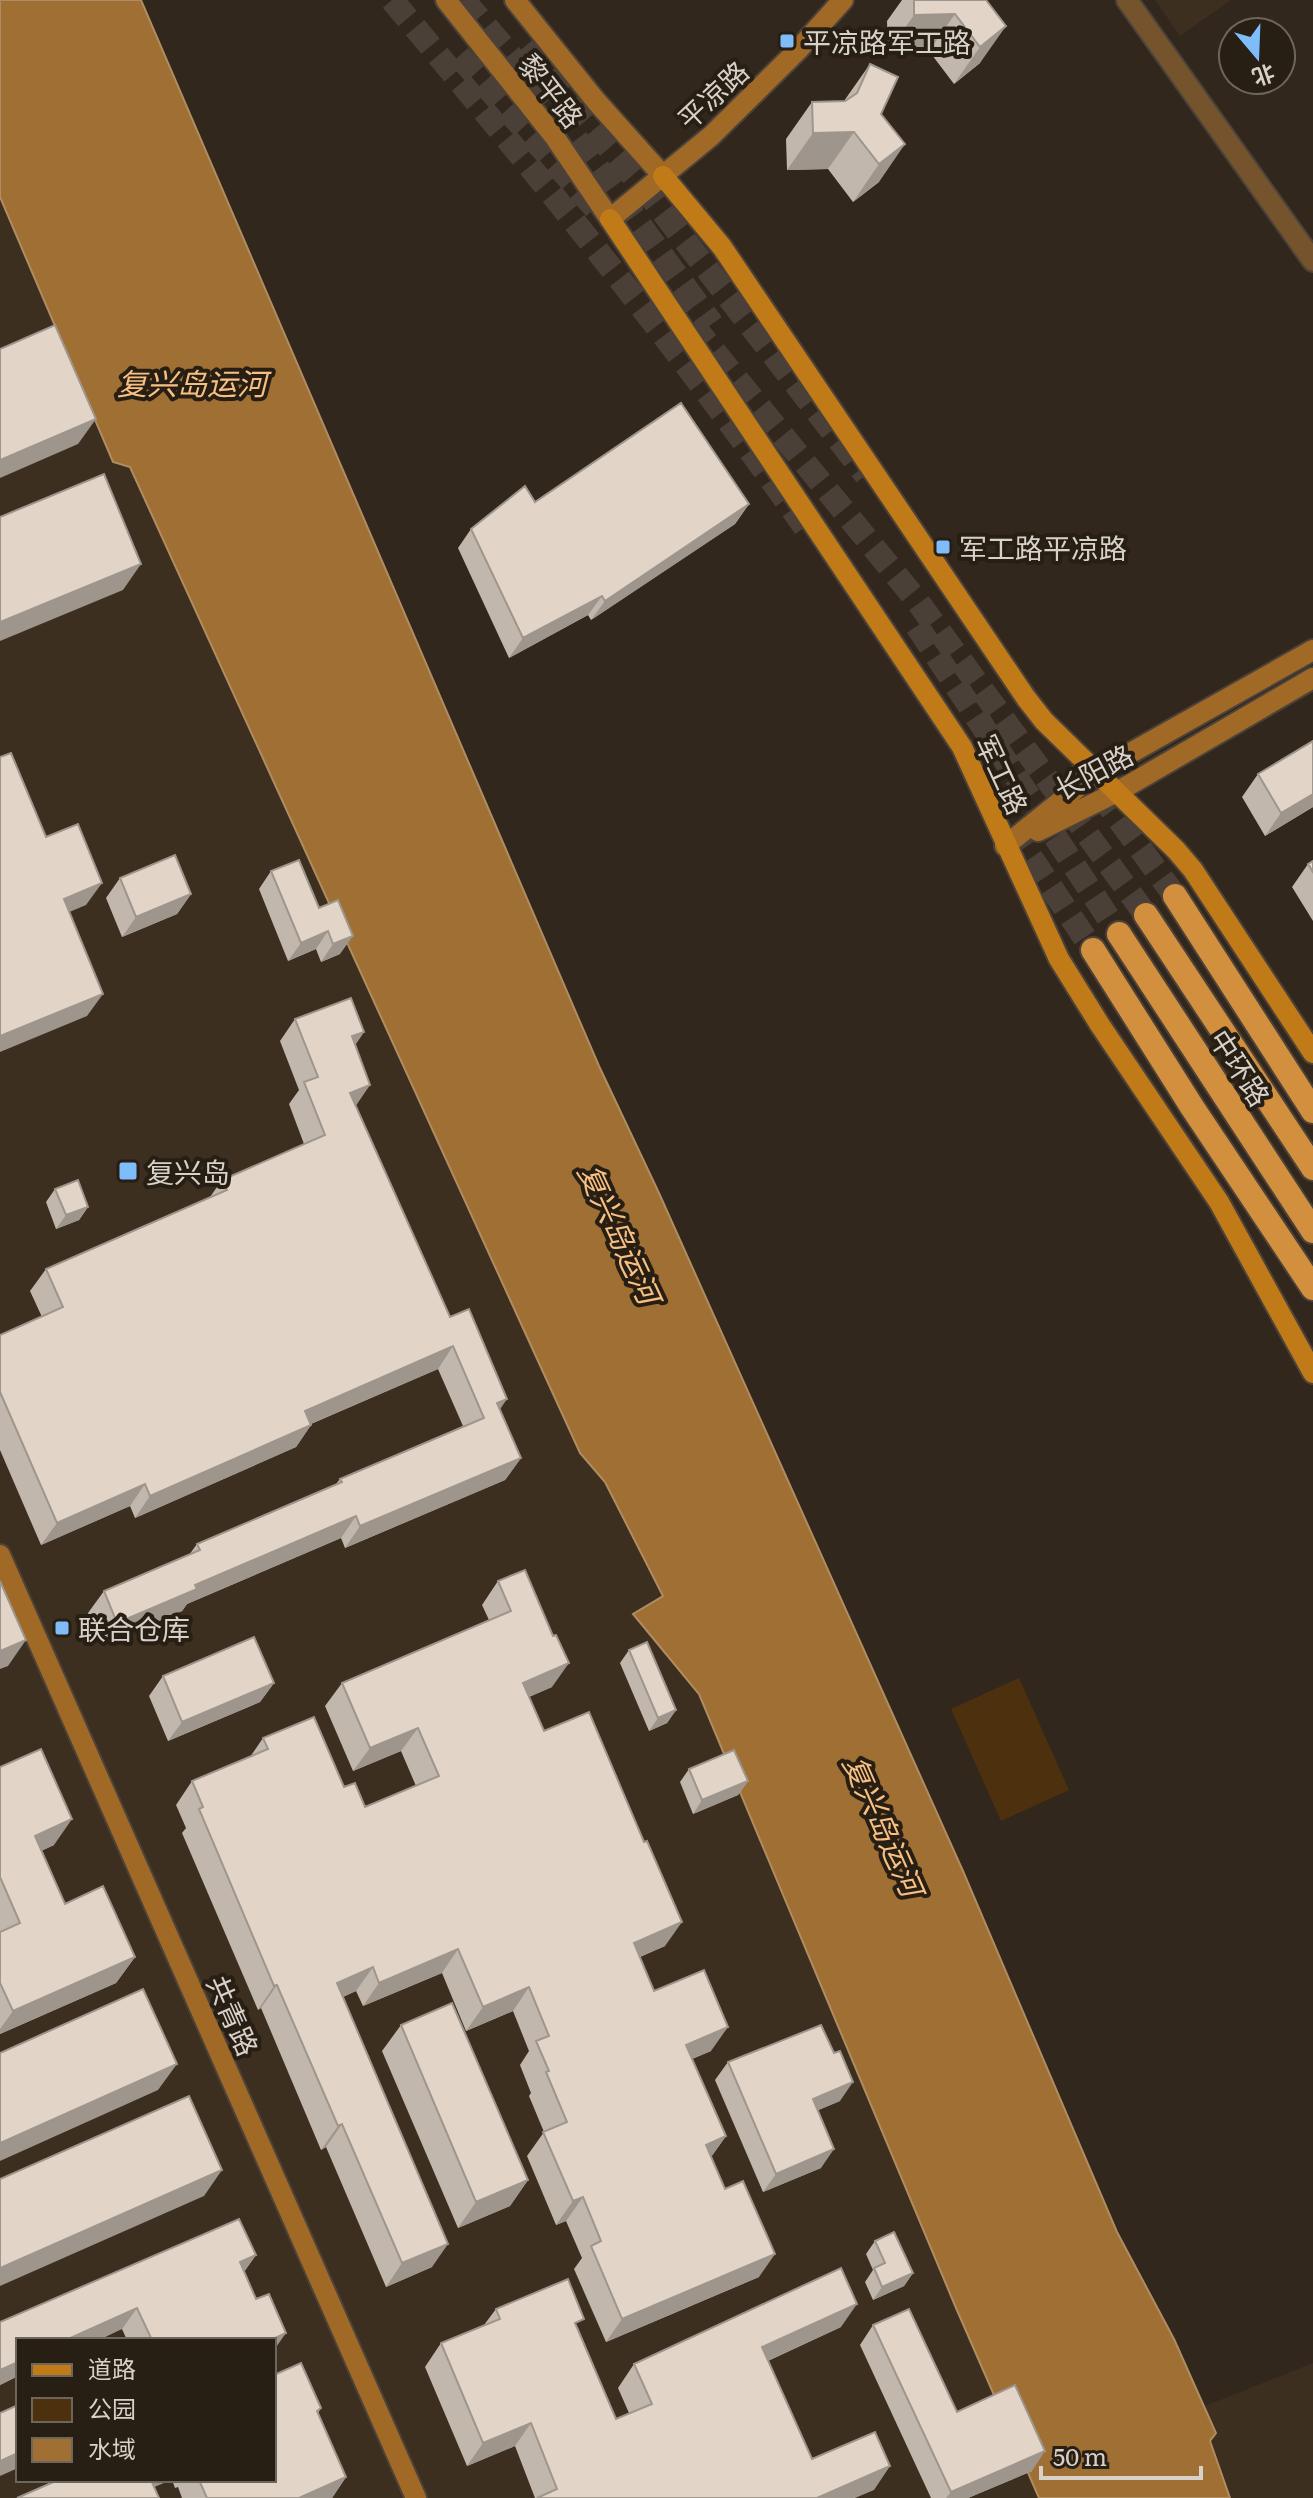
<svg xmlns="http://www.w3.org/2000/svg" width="1313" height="2498" viewBox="0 0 1313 2498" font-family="Literata,'Noto Sans SC',serif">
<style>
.built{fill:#3d2f20;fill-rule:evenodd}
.green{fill:#4d300d}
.water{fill:#a06f34;stroke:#b08c61;stroke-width:2}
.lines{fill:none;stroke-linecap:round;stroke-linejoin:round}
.highway-tunnel{stroke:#4a4037;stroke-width:24;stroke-dasharray:24 12;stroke-linecap:butt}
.street-casing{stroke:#4c4239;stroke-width:24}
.secondary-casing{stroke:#4c4239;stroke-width:24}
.primary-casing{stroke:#4c4239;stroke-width:24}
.highway-casing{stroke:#4c4239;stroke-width:28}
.street{stroke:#75532d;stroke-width:20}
.secondary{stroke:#a06925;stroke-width:20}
.primary{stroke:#c07a17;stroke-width:20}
.highway{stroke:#d28f3d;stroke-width:24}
.wall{fill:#c2b7ac}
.shaded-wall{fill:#9e958c}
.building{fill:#e2d5c8;stroke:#9e958c;stroke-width:2}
.poi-dot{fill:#7ebdf9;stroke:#271e14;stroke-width:3}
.labels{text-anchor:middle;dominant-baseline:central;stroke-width:8;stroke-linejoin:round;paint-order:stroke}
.poi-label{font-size:28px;fill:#d7d1ca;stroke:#271e14;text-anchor:start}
.street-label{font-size:28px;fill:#d7d1ca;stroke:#271e14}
.water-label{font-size:30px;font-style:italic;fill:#f7bf81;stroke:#271e14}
</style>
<rect width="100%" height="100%" fill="#31271d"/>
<path class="built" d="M1155,0H1231L1180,36Z
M0,197L113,461L130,467L580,1452L605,1482L664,1596L633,1614L699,1694L956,2308L1039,2498H0ZM18,2340H274V2480H18Z
M1313,2363V2498H1230L1210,2441L1216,2432L1205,2406Z"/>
<path class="green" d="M1019,1678L1069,1790L1001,1821L951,1709Z"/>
<path class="water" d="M0,0H141L599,1066L659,1193L963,1871L1117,2232L1174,2339L1216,2433L1210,2441L1230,2498H1039L956,2308L699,1694L633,1614L663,1596L605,1482L580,1453L130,467L113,462L0,197Z"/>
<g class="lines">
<path class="highway-tunnel" d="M392,0C536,172 676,344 805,527
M463,0C553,101 632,215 712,324
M523,48L649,194L866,475
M459,56L597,210
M669,296L918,602L1146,915
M917,626L1119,934
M1077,762L1175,896
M991,798L1093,950"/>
<defs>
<path id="street" d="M1127,0L1313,261"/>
<path id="secondary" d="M446,0L554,136L610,219L711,136L797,51L843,0
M515,0L596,101L663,176
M1038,831L1117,792L1313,678
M1005,846L1097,772L1313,650
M0,1555L416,2498"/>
<path id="primary" d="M663,176L722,247L1026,698L1044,721L1176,850L1193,870L1313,1053
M610,219L962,747L1059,959L1100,1025L1219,1202L1313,1373"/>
<path id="highway" d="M1175,896L1313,1111
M1146,915L1313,1168
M1119,934L1313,1231
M1093,950L1192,1107L1313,1288"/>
</defs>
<use href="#street" class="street-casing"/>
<use href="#secondary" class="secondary-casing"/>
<use href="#primary" class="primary-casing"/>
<use href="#highway" class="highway-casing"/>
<use href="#street" class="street"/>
<use href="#secondary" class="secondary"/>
<use href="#primary" class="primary"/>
<use href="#highway" class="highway"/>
</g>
<path class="wall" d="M902,0H986L980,63L954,84L929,51L888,52L887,21Z
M870,64L881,114L879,182L853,202L828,169L787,170L786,139L812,102L844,101Z
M535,502L749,504L735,524L591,620L588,615L509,658L458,548L471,529Z
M1258,774L1313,807L1265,836L1242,797Z
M1313,861V921L1292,887L1308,864Z
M271,871L319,908L340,954L321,962L316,949L288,961L259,889Z
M120,878L191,894L177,914L122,937L106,898Z
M295,1019L364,1032L355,1045L356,1106L450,1317L500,1409L521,1458L505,1480L345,1548L341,1538L187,1604L182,1611L102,1645L88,1613L104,1591L189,1555L197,1544L336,1484L340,1479L463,1426L438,1369L311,1424V1425L296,1447L135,1518L130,1506L41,1545L0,1450V1335L42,1317L30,1291L46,1269L210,1197L222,1180L304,1144L289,1104L299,1090L280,1041Z
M55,1189L88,1207L79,1220L56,1229L46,1202Z
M498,1581L552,1687L529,1697L544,1731L665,1946L640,1957L654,1991L711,2051L692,2059L726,2136L711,2157L759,2277L606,2342L574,2269L582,2258L566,2221L556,2225L527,2156L544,2132L529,2096L531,2093L520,2065L529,2051L513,2011L466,2031L442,1973L363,2006L356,1991L343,1997L432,2267L386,2287L326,2147L321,2150L261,2008L258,2010L182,1833L186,1828L176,1805L192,1781L250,1757L263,1738L344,1787L365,1807L416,1786L401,1751L353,1771L325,1706L342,1683L489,1620L482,1605Z
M629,1650L676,1710L667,1723L649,1731L620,1663Z
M163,1676L274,1683L260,1702L168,1741L149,1696Z
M0,1767L54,1845L41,1851L65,1904L135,1957L116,1983L0,2034Z
M689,1769L748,1781L738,1795L693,1814L680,1782Z
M401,2025L528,2180L510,2206L458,2228L382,2051Z
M728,2062L840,2101L818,2110L821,2168L763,2192L715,2080Z
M875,2241L913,2273L904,2286L873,2300L865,2282L873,2270L866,2254Z
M256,2255L244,2272L274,2340H127L122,2329L18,2340V2376L0,2385V2322Z
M496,2309L578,2328L616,2419L629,2413L618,2388L634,2364L841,2327L768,2361L812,2459L874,2490L535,2498L515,2446L467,2466L425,2367L441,2343L484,2325Z
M873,2325L957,2412L1032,2471L968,2498H931L860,2345Z
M274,2375L321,2408L318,2413L346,2477L332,2498H182L178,2487L175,2488L172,2480H274Z"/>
<path class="shaded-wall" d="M955,14L929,51L888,52L914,15Z
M1006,26L980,63L954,84L980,47Z
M854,132L828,169L787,170L813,133Z
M905,144L879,182L853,202L879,164Z
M96,419L78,444L0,478V460Z
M749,504L735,524L591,620L605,601Z
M141,564L123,590L0,641V622Z
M602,596L588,615L509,658L523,638Z
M1313,794V807L1265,836L1281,813Z
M102,883L86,905L48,921L64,899Z
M191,894L177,914L122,937L136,917Z
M328,931L316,949L288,961L301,943Z
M353,936L340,954L321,962L333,944Z
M103,994L87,1016L0,1052V1036Z
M364,1032L349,1054L352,1036Z
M370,1085L355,1107L350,1093Z
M88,1207L79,1220L56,1229L66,1215Z
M453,1346L438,1369L289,1433L305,1411Z
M507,1399L492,1421L497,1403Z
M311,1425L296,1447L135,1518L150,1496Z
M521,1458L505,1480L345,1548L360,1526Z
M145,1484L130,1506L41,1545L57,1523Z
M356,1516L341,1538L187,1604L182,1611L102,1645L117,1623L195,1585Z
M26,1640L8,1666L0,1669V1651Z
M569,1663L552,1687L507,1706L523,1683Z
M274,1683L260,1702L168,1741L182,1722Z
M676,1710L667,1723L649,1731L658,1718Z
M418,1728L401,1751L353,1771L370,1748Z
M748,1781L738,1795L693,1814L702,1800Z
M72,1819L54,1845L17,1862L35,1836Z
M682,1922L665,1946L617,1966L634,1943Z
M458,1949L442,1973L363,2006L379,1983Z
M135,1957L116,1983L0,2034V2029L13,2011Z
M373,1967L356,1991L320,2006L337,1983Z
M277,1985L261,2008L258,2010L274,1986Z
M529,1987L513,2011L466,2031L483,2007Z
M728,2027L711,2051L670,2068L686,2045Z
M177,2064L158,2090L0,2161V2143Z
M853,2082L840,2101L800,2118L813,2099Z
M342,2124L326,2147L321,2150L338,2126Z
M726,2136L709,2160L706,2145Z
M834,2149L821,2168L763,2192L776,2174Z
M222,2170L204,2196L0,2286V2268Z
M528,2180L510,2206L458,2228L476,2202Z
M583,2197L566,2221L556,2225L573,2201Z
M448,2244L432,2267L386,2287L402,2263Z
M775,2254L759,2277L606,2342L622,2319Z
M256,2255L240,2277V2262Z
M913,2273L904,2286L873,2300L882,2287Z
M857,2304L841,2327L746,2371L762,2347Z
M137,2308L122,2329L99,2340H66Z
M286,2333L274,2350V2340H271Z
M18,2362V2376L0,2385V2370Z
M531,2423L515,2446L467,2466L483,2443Z
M1045,2451L1032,2471L968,2498H946L951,2492Z
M18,2453V2468L0,2476V2461Z
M890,2466L874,2490L855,2498H817Z
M346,2477L332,2498H299Z
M145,2480H171L133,2496Z"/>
<path class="building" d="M914,0H986L1006,26L980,47L955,14L914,15Z
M870,64L898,77L881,114L905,144L879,164L854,132L813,133L812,102L845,101L857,93Z
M55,325L96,419L0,460V349Z
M681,403L749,504L605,601L602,596L523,638L471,529L525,486L535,502Z
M104,474L141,564L0,622V517Z
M1313,741V794L1281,813L1258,774Z
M11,753L46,837L78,824L102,883L64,899L103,994L0,1036V757Z
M175,855L191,894L136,917L120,878Z
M299,860L319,908L338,900L353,936L333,944L328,931L301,943L271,871Z
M1313,861V872L1308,864Z
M351,998L364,1032L352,1036L370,1085L350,1093L450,1317L469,1309L507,1399L497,1403L521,1458L360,1526L356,1516L195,1585L197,1589L117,1623L104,1591L200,1550L197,1544L342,1482L340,1479L484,1418L453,1346L305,1411L311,1425L150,1496L145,1484L57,1523L0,1392V1335L63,1307L46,1269L227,1190L222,1180L325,1135L304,1082L318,1077L295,1019Z
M78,1180L88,1207L66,1215L55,1189Z
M525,1570L553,1636L556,1635L569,1663L523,1683L544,1731L589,1712L644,1842L647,1841L682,1922L634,1943L654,1991L704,1970L728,2027L686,2045L726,2136L706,2145L725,2189L743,2181L775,2254L622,2319L591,2246L601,2241L583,2197L573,2201L543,2132L567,2122L546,2072L549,2071L536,2041L549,2036L529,1987L483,2007L458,1949L379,1983L373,1967L337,1983L448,2244L402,2263L342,2124L338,2126L277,1985L274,1986L199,1809L203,1807L192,1781L268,1749L263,1738L314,1717L344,1787L355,1783L365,1807L439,1776L418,1728L370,1748L342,1683L511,1611L498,1581Z
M0,1581L26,1640L0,1651Z
M254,1637L274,1683L182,1722L163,1676Z
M647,1642L676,1710L658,1718L629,1650Z
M41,1749L72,1819L35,1836L65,1904L103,1886L135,1957L13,2011L0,1983V1932L20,1923L0,1877V1767Z
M734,1750L748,1781L702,1800L689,1769Z
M143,1989L177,2064L0,2143V2053Z
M452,2003L528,2180L476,2202L401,2025Z
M821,2025L834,2053L840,2051L853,2082L813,2099L834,2149L776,2174L728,2062Z
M189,2096L222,2170L0,2268V2179Z
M239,2219L256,2255L240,2262L256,2299L269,2294L286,2333L271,2340H152L137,2308L66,2340H18V2362L0,2370V2322Z
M894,2232L913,2273L882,2287L874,2268L885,2263L875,2241Z
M841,2268L857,2304L762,2347L812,2459L875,2432L890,2466L817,2498H537L557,2489L531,2423L483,2443L441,2343L500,2319L496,2309L568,2279L584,2319L575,2323L616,2419L652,2404L634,2364Z
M909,2309L957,2412L1015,2385L1045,2451L951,2492L873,2325Z
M301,2363L321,2408L317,2411L346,2477L299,2498H207L199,2480H274V2375Z
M18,2405V2453L0,2461V2413Z
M58,2480H151L159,2498H17Z"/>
<g class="poi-dot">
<rect x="779" y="33" width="16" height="16" rx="4"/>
<rect x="935" y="539" width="16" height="16" rx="4"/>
<rect x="118" y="1161" width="20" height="20" rx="4"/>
<rect x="54" y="1620" width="16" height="16" rx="4"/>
</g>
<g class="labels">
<g class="poi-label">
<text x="803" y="41">平凉路军工路</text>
<text x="959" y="547">军工路平凉路</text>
<text x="146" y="1171">复兴岛</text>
<text x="78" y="1628">联合仓库</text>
</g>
<g class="street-label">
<text transform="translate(552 90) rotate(52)">黎平路</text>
<text transform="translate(712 94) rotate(-43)">平凉路</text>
<text transform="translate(1093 771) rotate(-28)">长阳路</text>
<text transform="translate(1003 774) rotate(65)">军工路</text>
<text transform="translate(1241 1067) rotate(57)">中环路</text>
<text transform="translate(234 2015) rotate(66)">共青路</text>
</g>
<g class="water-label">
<text x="192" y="382">复兴岛运河</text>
<text transform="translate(621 1233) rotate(65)">复兴岛运河</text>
<text transform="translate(885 1825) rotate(66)">复兴岛运河</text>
</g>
</g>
<rect x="16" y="2338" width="260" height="144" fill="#271e14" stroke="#6d665d" stroke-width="2"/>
<rect x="32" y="2364" width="40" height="12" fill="#c07a17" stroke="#6d665d" stroke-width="2"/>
<text x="88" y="2378" font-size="24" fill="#d7d1ca">道路</text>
<rect x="32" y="2398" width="40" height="24" fill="#4d300d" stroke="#6d665d" stroke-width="2"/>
<text x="88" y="2418" font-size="24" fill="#d7d1ca">公园</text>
<rect x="32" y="2438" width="40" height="24" fill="#a06f34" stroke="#6d665d" stroke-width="2"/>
<text x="88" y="2458" font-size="24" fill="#d7d1ca">水域</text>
<g transform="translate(1257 56) rotate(161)"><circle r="38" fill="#271e14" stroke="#6d665d" stroke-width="2"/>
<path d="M0-6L14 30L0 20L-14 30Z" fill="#7ebdf9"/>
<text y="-12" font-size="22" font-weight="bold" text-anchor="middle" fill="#d7d1ca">北</text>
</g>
<path d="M1041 2466v12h160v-12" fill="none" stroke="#d7d1ca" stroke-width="4"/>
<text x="1053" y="2466" font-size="24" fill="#d7d1ca" stroke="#271e14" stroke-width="6" paint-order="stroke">50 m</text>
</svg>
